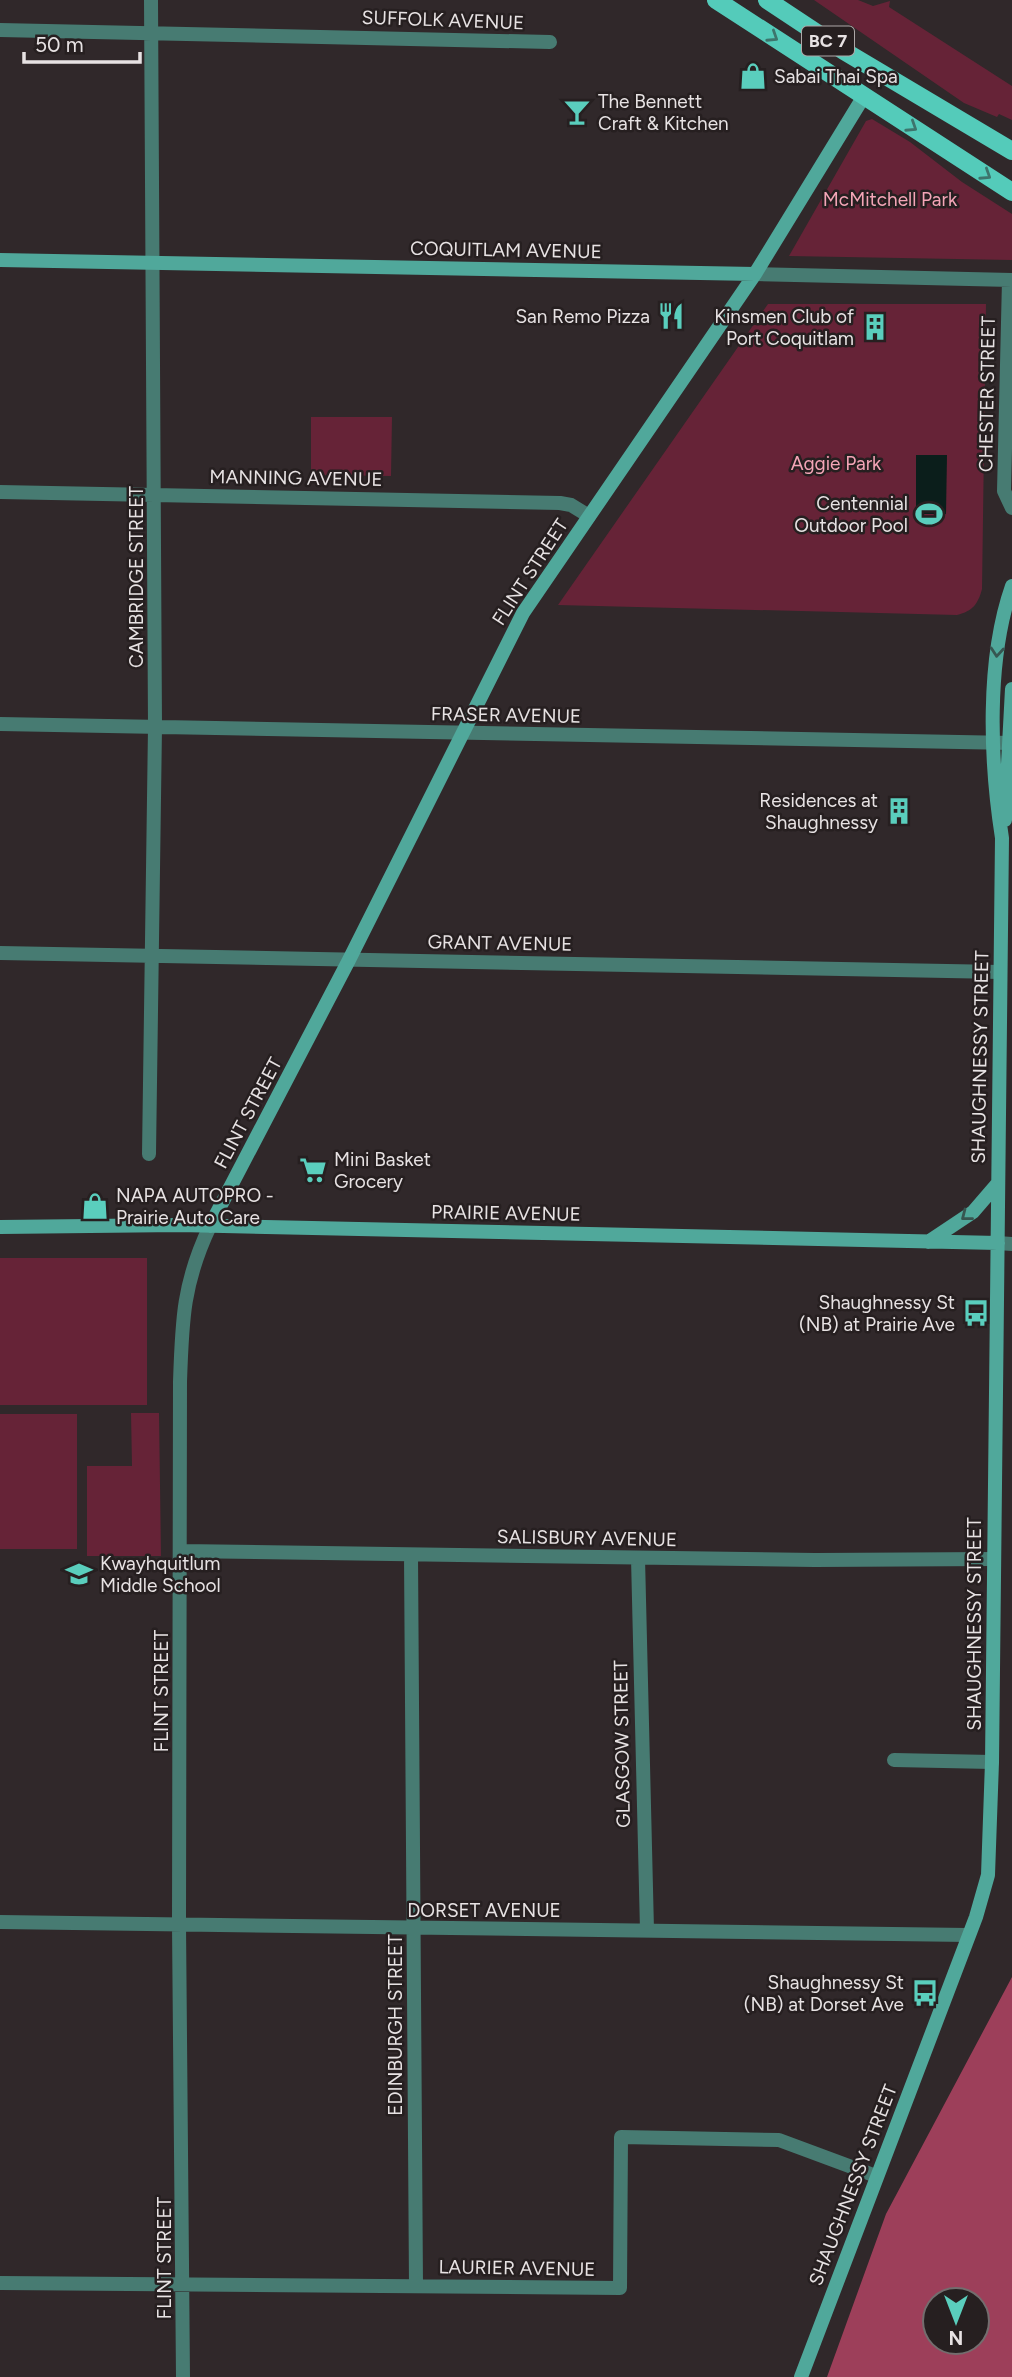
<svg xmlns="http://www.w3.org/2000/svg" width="1012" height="2377" viewBox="0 0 1012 2377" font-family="Figtree,sans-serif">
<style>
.green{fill:#662337}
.forest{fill:#9d3f5a;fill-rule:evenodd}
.water{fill:#0b1e1b}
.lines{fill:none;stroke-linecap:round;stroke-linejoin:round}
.street{stroke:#477b72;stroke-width:14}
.secondary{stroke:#50a89b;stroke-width:14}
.primary{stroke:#54cbba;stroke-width:18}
.oneway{stroke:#3d756d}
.oneway2{stroke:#375651}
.labels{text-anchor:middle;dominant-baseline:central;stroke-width:5;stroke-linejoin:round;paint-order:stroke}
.shield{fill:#261f20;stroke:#ada8a8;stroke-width:2}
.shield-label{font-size:18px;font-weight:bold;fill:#e7e2e3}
.street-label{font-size:19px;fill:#e7e2e3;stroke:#261f20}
.poi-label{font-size:19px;fill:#e7e2e3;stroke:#261f20;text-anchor:end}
.park-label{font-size:19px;fill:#f4a5b7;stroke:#261f20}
</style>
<rect width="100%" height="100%" fill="#30282a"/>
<path class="green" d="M814,0H858L873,6L890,1L889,7L1012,86V120L999,114L997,117L964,103Z
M872,119L910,142L962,182L1012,214V260L789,256L866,121Z
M768,304H986L982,589C978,604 973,611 957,615L558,605Z
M311,417H392L391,476L311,475Z
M0,1258H147V1405H0Z
M131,1413H159L161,1556H87V1466H132Z
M0,1414H77V1549H0Z"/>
<path class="forest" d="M1012,1977V2377H827L886,2214ZM935,2300H977V2342H935Z"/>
<path class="water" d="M916,455H947L946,514H916Z"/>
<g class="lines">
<path class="street" d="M0,30L550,42
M755,274L1012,280
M1009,280L1004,491L1012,508
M0,492L560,503L571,505L589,516
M0,724L1012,743
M0,953L1000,972
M149,1154L155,727L151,0
M998,1243L1012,1244
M181,1551L815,1560L994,1559
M411,1555L416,2286
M638,1558L647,1930
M894,1760L992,1762
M0,1922L968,1935
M0,2283L620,2288L621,2137L779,2140L876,2176
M183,2377L179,1925L180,1382C182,1320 183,1283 210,1226"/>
<path class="secondary" d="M0,260L755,274
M1005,820L1012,689
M210,1226L349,960L523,613L755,274L864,96
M0,1227L180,1225L998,1243
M928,1242L973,1212L998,1183
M801,2377L976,1917L988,1875L992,1762L1002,838C990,761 986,660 1012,586"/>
<path class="primary" d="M716,0L1012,192
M767,0L844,51L1012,151"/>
</g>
<defs><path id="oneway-chevron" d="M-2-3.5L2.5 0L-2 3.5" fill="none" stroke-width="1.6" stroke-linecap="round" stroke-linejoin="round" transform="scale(1.75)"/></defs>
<g class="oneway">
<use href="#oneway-chevron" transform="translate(773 37) rotate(33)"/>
<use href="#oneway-chevron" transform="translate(912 127) rotate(33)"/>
<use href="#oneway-chevron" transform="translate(986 175) rotate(33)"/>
</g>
<g class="oneway2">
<use href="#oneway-chevron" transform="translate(997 652) rotate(95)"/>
<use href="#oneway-chevron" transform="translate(966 1216) rotate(142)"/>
</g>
<defs>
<symbol id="shop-bare" viewBox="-9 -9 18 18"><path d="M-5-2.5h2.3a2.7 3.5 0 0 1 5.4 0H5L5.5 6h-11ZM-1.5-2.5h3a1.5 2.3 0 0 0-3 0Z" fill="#5acebd" stroke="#261f20" stroke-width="2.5" paint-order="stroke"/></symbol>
<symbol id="bar-bare" viewBox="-9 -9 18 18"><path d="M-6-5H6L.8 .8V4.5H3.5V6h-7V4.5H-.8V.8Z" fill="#5acebd" stroke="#261f20" stroke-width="2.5" paint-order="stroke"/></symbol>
<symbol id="restaurant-bare" viewBox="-9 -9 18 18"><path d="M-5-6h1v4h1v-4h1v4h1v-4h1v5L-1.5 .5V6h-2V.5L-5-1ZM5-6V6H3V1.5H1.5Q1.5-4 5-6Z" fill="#5acebd" stroke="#261f20" stroke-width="2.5" paint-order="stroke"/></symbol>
<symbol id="building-bare" viewBox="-9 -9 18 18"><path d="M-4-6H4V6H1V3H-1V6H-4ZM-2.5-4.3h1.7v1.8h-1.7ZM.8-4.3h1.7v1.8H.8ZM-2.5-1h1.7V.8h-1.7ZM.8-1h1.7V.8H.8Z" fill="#5acebd" stroke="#261f20" stroke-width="2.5" paint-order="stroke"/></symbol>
<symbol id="stadium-bare" viewBox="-9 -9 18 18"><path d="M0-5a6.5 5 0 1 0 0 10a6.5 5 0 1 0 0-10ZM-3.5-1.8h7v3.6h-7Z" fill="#5acebd" stroke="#261f20" stroke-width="2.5" paint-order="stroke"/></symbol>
<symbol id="supermarket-bare" viewBox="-9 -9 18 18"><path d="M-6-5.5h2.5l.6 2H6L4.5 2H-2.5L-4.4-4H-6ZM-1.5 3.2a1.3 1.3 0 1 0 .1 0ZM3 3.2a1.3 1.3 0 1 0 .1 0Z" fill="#5acebd" stroke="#261f20" stroke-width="2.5" paint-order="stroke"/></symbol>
<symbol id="bus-bare" viewBox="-9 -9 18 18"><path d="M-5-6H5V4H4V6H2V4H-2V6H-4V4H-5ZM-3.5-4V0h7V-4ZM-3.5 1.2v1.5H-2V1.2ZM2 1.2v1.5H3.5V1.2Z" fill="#5acebd" stroke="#261f20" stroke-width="2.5" paint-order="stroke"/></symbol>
<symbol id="school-bare" viewBox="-9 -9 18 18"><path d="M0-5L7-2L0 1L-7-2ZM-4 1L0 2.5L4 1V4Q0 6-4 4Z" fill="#5acebd" stroke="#261f20" stroke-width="2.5" paint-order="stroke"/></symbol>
</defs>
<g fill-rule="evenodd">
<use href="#shop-bare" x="734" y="57" width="38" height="38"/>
<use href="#bar-bare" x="558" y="93" width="38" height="38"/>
<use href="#restaurant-bare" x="652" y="297" width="38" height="38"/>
<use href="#building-bare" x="856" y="308" width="38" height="38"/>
<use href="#stadium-bare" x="910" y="495" width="38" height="38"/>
<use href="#building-bare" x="880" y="792" width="38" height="38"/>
<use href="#supermarket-bare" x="294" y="1151" width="38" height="38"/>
<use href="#shop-bare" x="76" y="1187" width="38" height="38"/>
<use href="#bus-bare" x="957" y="1294" width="38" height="38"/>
<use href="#school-bare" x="60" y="1555" width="38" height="38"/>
<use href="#bus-bare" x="906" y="1974" width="38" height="38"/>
</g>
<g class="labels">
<rect class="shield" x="802" y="26.5" width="52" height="29" rx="5"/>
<g class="shield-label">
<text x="828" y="41">BC 7</text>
</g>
<g class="street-label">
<text transform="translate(443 20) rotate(2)">SUFFOLK AVENUE</text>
<text transform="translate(506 250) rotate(1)">COQUITLAM AVENUE</text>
<text transform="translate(987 394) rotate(-89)">CHESTER STREET</text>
<text transform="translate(296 478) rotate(1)">MANNING AVENUE</text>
<text transform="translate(530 572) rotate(-57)">FLINT STREET</text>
<text transform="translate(136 577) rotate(-90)">CAMBRIDGE STREET</text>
<text transform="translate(506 715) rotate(1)">FRASER AVENUE</text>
<text transform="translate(500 943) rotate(1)">GRANT AVENUE</text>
<text transform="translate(980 1057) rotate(-89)">SHAUGHNESSY STREET</text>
<text transform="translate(248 1113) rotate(-62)">FLINT STREET</text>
<text transform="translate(506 1213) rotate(1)">PRAIRIE AVENUE</text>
<text transform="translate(587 1538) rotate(1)">SALISBURY AVENUE</text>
<text transform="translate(974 1624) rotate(-90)">SHAUGHNESSY STREET</text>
<text transform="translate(161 1691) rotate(-90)">FLINT STREET</text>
<text transform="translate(622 1744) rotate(-91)">GLASGOW STREET</text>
<text x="484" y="1910">DORSET AVENUE</text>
<text transform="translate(395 2025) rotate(-90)">EDINBURGH STREET</text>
<text transform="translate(853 2185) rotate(-69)">SHAUGHNESSY STREET</text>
<text transform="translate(164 2258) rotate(-90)">FLINT STREET</text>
<text transform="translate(517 2268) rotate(1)">LAURIER AVENUE</text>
</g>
<g class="poi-label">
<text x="774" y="76" text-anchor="start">Sabai Thai Spa</text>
<text x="598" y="101" text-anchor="start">The Bennett<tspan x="598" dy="22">Craft &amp; Kitchen</tspan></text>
<text x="650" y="316">San Remo Pizza</text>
<text x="854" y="316">Kinsmen Club of<tspan x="854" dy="22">Port Coquitlam</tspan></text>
<text x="908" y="503">Centennial<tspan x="908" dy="22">Outdoor Pool</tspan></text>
<text x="878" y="800">Residences at<tspan x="878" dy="22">Shaughnessy</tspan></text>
<text x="334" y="1159" text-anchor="start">Mini Basket<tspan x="334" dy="22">Grocery</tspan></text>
<text x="116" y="1195" text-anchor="start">NAPA AUTOPRO -<tspan x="116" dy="22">Prairie Auto Care</tspan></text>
<text x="955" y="1302">Shaughnessy St<tspan x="955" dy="22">(NB) at Prairie Ave</tspan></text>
<text x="100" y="1563" text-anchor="start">Kwayhquitlum<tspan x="100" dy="22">Middle School</tspan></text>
<text x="904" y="1982">Shaughnessy St<tspan x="904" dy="22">(NB) at Dorset Ave</tspan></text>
</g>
<g class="park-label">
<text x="890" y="199">McMitchell Park</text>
<text x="836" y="463">Aggie Park</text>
</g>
</g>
<g transform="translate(956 2321) rotate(180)"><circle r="33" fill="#261f20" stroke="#736d6e" stroke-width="2"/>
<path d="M0-5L12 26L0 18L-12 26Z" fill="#5acebd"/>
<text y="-10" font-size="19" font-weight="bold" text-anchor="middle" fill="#e7e2e3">N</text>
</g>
<path d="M24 52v10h116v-10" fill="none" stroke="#e7e2e3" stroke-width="3.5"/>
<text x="35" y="52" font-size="21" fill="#e7e2e3" stroke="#261f20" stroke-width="5" paint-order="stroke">50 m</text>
</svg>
